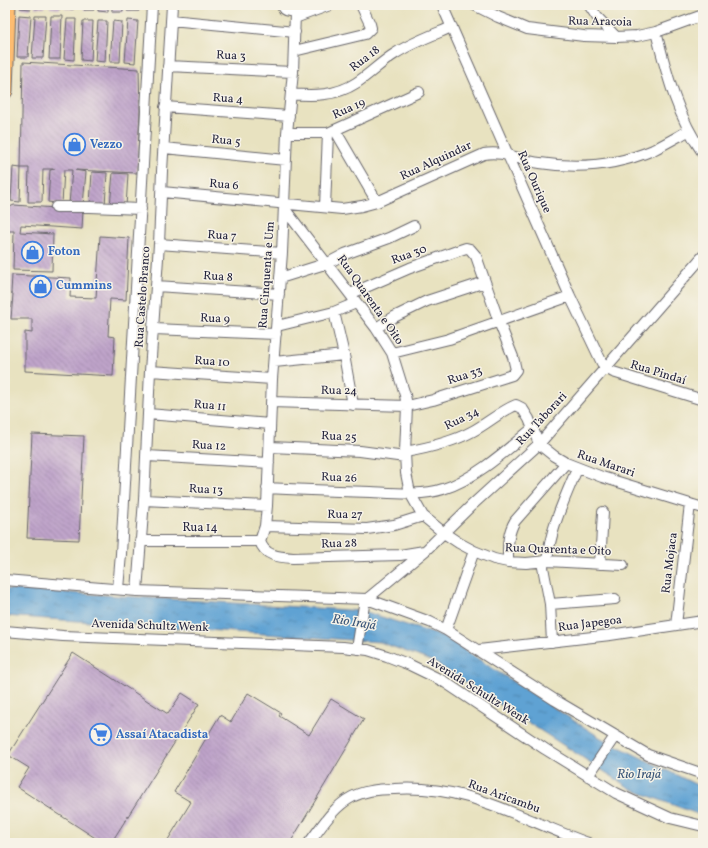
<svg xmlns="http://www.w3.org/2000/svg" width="708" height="848" viewBox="0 0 708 848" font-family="Vollkorn,serif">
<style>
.water{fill:url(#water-ripples);stroke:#406287}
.building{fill:url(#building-back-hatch)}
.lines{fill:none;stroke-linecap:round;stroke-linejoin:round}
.minor-casing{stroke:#67656a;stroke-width:12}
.highway-casing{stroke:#67656a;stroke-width:17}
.minor{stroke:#fff;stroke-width:10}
.highway{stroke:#fdbc70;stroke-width:15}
.labels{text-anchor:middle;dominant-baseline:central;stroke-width:3;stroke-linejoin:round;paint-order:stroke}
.street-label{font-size:12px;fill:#22223b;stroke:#f7f3e8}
.shop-label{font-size:12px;font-weight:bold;fill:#366cbe;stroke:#f7f3e8;text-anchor:start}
.water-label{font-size:13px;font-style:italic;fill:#3a5578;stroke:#f7f3e8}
</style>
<defs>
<pattern id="water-ripples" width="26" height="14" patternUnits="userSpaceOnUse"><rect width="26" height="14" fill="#5ea2d3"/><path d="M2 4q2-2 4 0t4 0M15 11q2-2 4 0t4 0" fill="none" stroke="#4d84ac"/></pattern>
<pattern id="building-back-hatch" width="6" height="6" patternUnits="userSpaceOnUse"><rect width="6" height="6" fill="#bfa4ca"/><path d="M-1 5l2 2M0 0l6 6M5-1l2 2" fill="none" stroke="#9b85a5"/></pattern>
</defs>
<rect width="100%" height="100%" fill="#f7f3e8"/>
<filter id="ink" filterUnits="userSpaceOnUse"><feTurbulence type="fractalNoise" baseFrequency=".025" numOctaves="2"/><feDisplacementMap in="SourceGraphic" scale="8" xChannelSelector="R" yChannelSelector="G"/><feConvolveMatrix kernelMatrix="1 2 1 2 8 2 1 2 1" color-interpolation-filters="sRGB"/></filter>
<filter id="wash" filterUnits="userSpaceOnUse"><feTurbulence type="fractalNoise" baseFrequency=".012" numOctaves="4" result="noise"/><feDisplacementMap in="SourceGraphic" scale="16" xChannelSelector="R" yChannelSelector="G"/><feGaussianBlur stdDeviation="0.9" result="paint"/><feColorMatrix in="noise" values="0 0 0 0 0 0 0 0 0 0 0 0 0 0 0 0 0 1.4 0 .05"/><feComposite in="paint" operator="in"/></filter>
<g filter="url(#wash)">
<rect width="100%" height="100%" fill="#e8e2c0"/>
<path class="water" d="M5,589L363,611L444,637L601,738L703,788V816L633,790L434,662L380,642L5,616Z"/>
<g id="blocks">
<path class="building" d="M21,5H31V9L20,8Z
M35,5H45V8H35Z
M50,5H60V9L50,8Z
M65,5H75L74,9H65Z
M84,5H94V10H84Z
M98,5H108V12L98,11Z
M112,5H123V12H112Z
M128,5H139V11H127Z
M19,15L31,16L28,57H17Z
M35,16H46L43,58H32Z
M51,16H62L60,59H49Z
M67,19H76L74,60L64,59Z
M128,20L138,21L135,63L125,62Z
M83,21H93L91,61L81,60Z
M98,21H107L105,62L95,61Z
M113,21L122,22L120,62H110Z
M23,62L139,69L140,111L137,173L75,170L86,172L83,205L69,204L72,170H64L62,204L48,202L50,170L55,169H43L42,202H28L29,168H21Z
M13,167L21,168L20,202L11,201Z
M92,172L107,173L105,206L90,205Z
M113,173L128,174L126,207L110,206Z
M14,205L83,210L82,229L21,225L20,232L53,234L52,271L13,270L14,231H6L8,208Z
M100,236L129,238L126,300L110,299L108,336L115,337L113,376L25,371V332L32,333V319H11L13,294L11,293L12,275L71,278L70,297L96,298Z
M32,434L84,436L79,540L27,538Z
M73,653L168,714L182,693L199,704L111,843H103L17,787L29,768L8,755Z
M248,693L281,713L279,716L309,735L331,699L364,719L290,843H166L191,802L174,792L220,715L231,722Z"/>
</g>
</g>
<g filter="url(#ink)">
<use href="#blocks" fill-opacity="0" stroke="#67656a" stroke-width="1"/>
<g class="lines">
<defs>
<path id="minor" d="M442,5L570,296L602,363L606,368L613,372L703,400
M474,5L498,17L527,29L584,36L616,37L637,36L656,32L703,15
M589,5L597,17L616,37
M295,18L330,5
M171,20L295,32
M656,32C667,75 677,116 703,153
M294,51L365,34L371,28L370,24L361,5
M168,66L293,72
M291,94C314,96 336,96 356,83C370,74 381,62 396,53C413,42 433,35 452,27
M165,107L289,116
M335,130L377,202
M287,133H328L419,92
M164,148L286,160
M162,192L342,209L362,206L377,202L484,154C504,150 520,161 540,163C578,169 618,165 653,150C665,144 677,137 688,131
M56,207H90L141,209
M325,207L328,133
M284,208L376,328L392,353L405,395L407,406L405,452L406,473L410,493L423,516L444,533L459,543L474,551L494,559L508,562L526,563L547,561L623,565
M159,244L282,253
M280,278L328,263L345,254L389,238L414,226
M156,286L279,294
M334,312L344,355L353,405
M277,326L334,312L356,303
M376,328L394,317L427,301L485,282
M154,329L276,334
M392,353L449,339L570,296
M274,362L344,355
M150,371L272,379
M271,402L407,406L433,400L512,375L516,370L513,357L499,322L476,256L470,249L466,248L460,250L410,268L350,294
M148,414L270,424
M270,447L360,451L405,457
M405,452C428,448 453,442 473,431C488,423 501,411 516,405L522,408L529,419L539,444L554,456L566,463L602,477L703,508
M147,456L269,463
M267,488C302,490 336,491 371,492C393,493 422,496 443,489C474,480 508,449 533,428
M144,500L267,506
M265,526L367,529L394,525L423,516
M140,541H260
M260,541L265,526L267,506L272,379L282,253L287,133L293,72L295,13C291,9 283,14 282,5
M260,541C264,556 279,557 293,558L400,555L424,551
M547,561C551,527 564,500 577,469
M508,562C508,547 507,534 515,521L566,463
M542,562L550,604L552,642
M600,564L603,512
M5,580L137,591L367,599L430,622L446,630L555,700L648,755L703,774
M118,589L121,554L152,5
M137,591L144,500L150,371L159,244L162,171L172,5
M367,599L425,551L471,506L539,444L703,256
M550,604L615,599
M676,625L690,504
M446,630L474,551
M5,631L63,636L343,647L368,650L387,656L410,665L443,681L545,749L616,793L670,818L703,826
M357,649L365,599
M479,650L610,635L703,621
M588,776L615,736
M309,843C322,826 333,807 352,797C365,790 380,789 394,789C469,784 520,819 588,843"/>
<path id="highway" d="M5,91L8,5"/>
</defs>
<use href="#minor" class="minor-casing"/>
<use href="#highway" class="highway-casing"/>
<use href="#minor" class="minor"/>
<use href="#highway" class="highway"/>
</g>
</g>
<defs>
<symbol id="shop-ring" viewBox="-11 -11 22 22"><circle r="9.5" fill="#f7f3e8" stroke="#3f7fe0" stroke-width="1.5"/><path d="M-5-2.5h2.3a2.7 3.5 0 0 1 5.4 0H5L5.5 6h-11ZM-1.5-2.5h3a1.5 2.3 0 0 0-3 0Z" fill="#3f7fe0"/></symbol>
<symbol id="supermarket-ring" viewBox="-11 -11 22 22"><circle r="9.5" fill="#f7f3e8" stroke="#3f7fe0" stroke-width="1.5"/><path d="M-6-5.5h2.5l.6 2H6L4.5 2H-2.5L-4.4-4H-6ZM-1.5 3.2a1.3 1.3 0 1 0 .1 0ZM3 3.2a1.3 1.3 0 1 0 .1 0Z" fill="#3f7fe0"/></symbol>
</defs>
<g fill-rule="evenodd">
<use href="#shop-ring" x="62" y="132" width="25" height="25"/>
<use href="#shop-ring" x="20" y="240" width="25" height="25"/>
<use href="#shop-ring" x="28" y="274" width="25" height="25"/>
<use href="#supermarket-ring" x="88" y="722" width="25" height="25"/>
</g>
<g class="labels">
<g class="street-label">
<text transform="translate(600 22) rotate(1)">Rua Aracoia</text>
<text transform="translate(231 56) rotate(3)">Rua 3</text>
<text transform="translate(365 59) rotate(-37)">Rua 18</text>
<text transform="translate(228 99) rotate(4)">Rua 4</text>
<text transform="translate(349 109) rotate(-24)">Rua 19</text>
<text transform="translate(226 141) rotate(6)">Rua 5</text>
<text transform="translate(436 161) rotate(-25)">Rua Alquindar</text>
<text transform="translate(534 182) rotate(66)">Rua Ourique</text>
<text transform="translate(224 185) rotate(5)">Rua 6</text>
<text transform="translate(222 236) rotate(4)">Rua 7</text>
<text transform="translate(409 255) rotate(-20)">Rua 30</text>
<text transform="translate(267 275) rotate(-86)">Rua Cinquenta e Um</text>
<text transform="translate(218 277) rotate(4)">Rua 8</text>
<text transform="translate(143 297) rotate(-86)">Rua Castelo Branco</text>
<text transform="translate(370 300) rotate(55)">Rua Quarenta e Oito</text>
<text transform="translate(215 319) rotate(3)">Rua 9</text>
<text transform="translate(212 362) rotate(4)">Rua 10</text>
<text transform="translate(658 373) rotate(17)">Rua Pindaí</text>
<text transform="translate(465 376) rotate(-18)">Rua 33</text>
<text transform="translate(339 391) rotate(1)">Rua 24</text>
<text transform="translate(210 406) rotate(5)">Rua 11</text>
<text transform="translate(462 419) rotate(-26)">Rua 34</text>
<text transform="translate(542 419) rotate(-47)">Rua Taborari</text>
<text transform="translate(339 437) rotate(3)">Rua 25</text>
<text transform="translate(209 446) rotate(3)">Rua 12</text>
<text transform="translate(606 464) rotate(19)">Rua Marari</text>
<text transform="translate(339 478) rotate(2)">Rua 26</text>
<text transform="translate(206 490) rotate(3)">Rua 13</text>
<text transform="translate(345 515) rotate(1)">Rua 27</text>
<text x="200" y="528">Rua 14</text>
<text transform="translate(339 544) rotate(-2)">Rua 28</text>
<text transform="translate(558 550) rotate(2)">Rua Quarenta e Oito</text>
<text transform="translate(670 563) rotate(-83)">Rua Mojaca</text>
<text transform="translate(590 624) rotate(-7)">Rua Japegoa</text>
<text transform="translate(150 626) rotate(2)">Avenida Schultz Wenk</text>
<text transform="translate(478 691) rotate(32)">Avenida Schultz Wenk</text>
<text transform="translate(504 797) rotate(20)">Rua Aricambu</text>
</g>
<g class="shop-label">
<text x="90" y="145">Vezzo</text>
<text x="48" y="252">Foton</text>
<text x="56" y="286">Cummins</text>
<text x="116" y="735">Assaí Atacadista</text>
</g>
<g class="water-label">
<text transform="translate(354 623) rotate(9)">Rio Irajá</text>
<text x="639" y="775">Rio Irajá</text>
</g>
</g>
<rect width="708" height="848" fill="none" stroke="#f7f3e8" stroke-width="20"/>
</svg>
